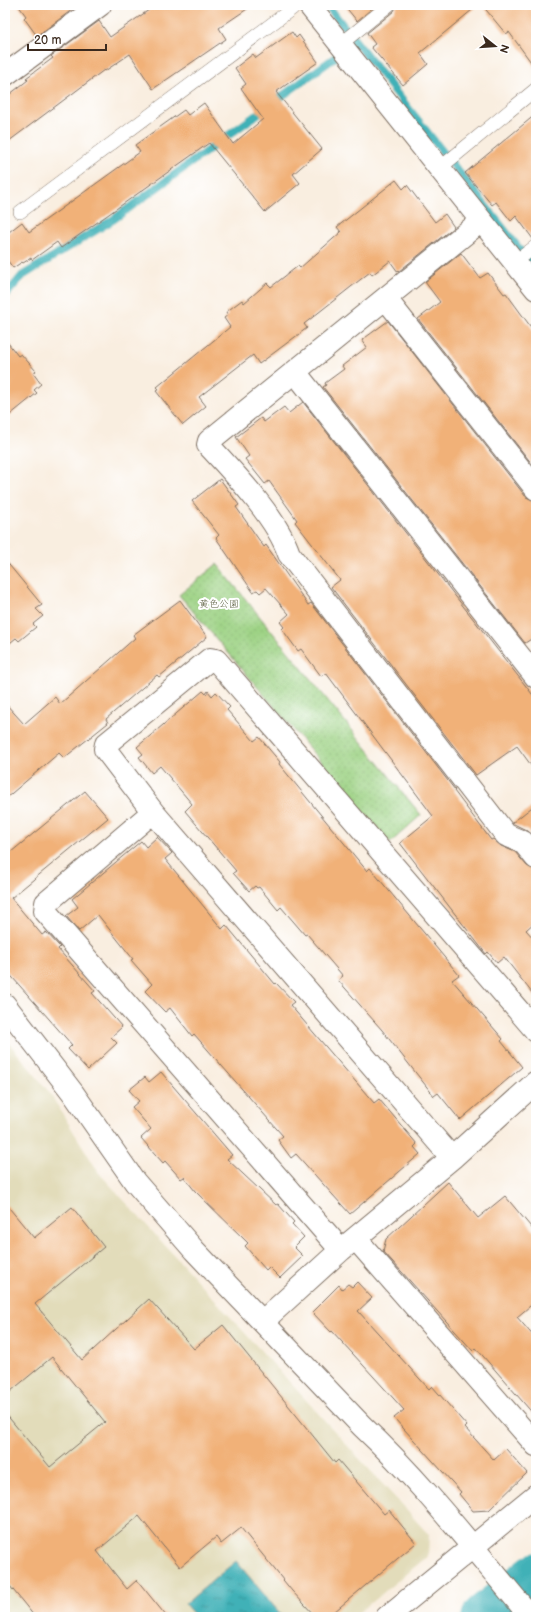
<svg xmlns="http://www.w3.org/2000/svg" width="541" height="1622" viewBox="0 0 541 1622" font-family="'Balsamiq Sans','Klee One',sans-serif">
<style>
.built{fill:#e2dcba}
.green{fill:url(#green-dots);stroke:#6c7e50}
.water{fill:url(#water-ripples);stroke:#3e6e6a}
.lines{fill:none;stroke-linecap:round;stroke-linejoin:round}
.stream{stroke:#40b1b7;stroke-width:8}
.river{stroke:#40b1b7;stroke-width:47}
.building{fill:#f1b178}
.service-casing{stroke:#7e6f62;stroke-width:14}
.minor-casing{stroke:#7e6f62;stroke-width:24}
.tertiary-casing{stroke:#7e6f62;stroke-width:24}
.service{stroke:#fff;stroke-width:13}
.minor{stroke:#fff;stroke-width:22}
.tertiary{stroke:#fff;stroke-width:22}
.labels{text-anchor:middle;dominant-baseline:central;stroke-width:4;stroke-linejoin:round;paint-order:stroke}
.park-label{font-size:10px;fill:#585c3c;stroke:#fff}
</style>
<defs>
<pattern id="green-dots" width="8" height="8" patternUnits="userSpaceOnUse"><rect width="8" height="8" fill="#9cd283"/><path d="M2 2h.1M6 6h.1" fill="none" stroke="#87b471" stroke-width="1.8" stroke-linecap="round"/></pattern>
<pattern id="water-ripples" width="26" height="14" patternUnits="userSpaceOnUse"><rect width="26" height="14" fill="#40b1b7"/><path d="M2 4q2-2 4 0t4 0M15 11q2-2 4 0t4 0" fill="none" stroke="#379094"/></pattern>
</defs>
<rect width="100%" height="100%" fill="#fff"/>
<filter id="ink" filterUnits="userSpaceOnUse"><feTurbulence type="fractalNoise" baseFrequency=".025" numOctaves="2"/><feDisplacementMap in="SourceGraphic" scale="8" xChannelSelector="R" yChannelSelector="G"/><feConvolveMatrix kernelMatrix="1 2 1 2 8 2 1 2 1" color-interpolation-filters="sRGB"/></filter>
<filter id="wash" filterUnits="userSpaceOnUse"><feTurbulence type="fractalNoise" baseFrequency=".012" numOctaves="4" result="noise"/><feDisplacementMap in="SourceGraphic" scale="16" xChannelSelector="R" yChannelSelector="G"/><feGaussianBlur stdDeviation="0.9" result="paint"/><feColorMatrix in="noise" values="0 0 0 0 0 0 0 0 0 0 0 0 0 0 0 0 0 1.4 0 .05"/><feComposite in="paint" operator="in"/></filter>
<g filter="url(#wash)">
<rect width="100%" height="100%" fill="#f9eee0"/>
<path class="built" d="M5,1038L49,1092L99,1173L429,1535L428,1556L353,1617H5Z"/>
<path class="green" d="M217,564L421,815L390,843L179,595Z"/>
<path class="water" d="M236,1561L283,1617H196L185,1604Z
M487,1605L499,1617H471Z"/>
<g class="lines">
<path class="stream" d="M327,5L536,270
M5,296L22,276L114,219L356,42"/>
<path class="river" d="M485,1617L536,1576"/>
</g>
<g id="blocks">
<path class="building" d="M18,5H70L73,9L37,36L24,18L26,16Z
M156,5H253L219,28L226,39L153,89L130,54L105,71L104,70L5,144V98L28,80L26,78L53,58L51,56L99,21L110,37Z
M344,5H376L357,21Z
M397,5H478L420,53L428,64L403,85L371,47L375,44L367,33L394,11Z
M482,5H536V69L509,32L506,34Z
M292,32L296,38L299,35L318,62L276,92L322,149L293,174L300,183L265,212L209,143L61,248L57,242L32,260L31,258L23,263L22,262L13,268L5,257V235L22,222L29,232L140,152L135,145L184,110L188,115L204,103L233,144L263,119L241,88L246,84L235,68L253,54L256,58Z
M536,114V238L533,239L516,216L511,221L496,202L492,205L465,173Z
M396,180L403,189L407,185L435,222L445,214L454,227L398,272L390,261L372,275L370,272L304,324L307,328L259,364L253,355L199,397L206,406L183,425L156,391L159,389L157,387L230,327L224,318L228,315L226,312L242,300L244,303L267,283L271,287L298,266L300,268L341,232L337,227Z
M461,253L480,278L488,273L504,294L506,293L536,334V386L531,390L536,401V469L418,319L440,302L425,282Z
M388,321L526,497L536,501V636L525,643L323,387L326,385L325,383L344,369L342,366L367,347L362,340Z
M5,339L18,356L21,354L36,371L33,373L41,384L34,390L37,393L5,419Z
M303,402L536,699V772L517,746L476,775L331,587L340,580L295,522L297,520L269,481L265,484L245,459L249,456L236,437L261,418L264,422L284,407L289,413Z
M220,479L239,505L236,507L264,547L266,545L308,605L311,603L455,790L454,791L491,840L493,839L501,846L515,852L527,866L536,870V921L526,930L536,941V998L504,957L497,963L488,952L486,954L400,843L433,816L326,673L321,676L301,649L298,651L282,629L284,627L280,622L289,614L266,588L260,593L257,590L253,592L216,538L219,535L192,501Z
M5,560L42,605L36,609L43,616L33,624L36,627L19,641L16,638L5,647Z
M180,600L207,637L159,677L157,675L106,719L108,723L64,758L59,753L5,799V703L24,724L55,697L60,704L135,638L133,635Z
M203,691L206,694L208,691L212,696L216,692L230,707L227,710L254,741L259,737L280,762L279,764L367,871L370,868L459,975L452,980L503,1039L501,1041L522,1067L460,1120L438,1093L434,1096L382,1030L338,980L343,976L307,934L305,935L281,907L278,910L259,887L257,888L255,886L249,891L233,873L236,871L185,811L192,804L160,766L152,773L139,757L143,754L137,747Z
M85,791L108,818L11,898L42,935L46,932L60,947L58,949L95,991L92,993L122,1027L111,1037L117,1043L88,1070L68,1049L72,1045L5,969V857Z
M536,804V838L528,831L512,823Z
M157,837L172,853L165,859L222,929L226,925L275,984L276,983L294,1002L290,1005L374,1103L379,1099L417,1144L414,1147L420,1154L350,1214L296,1154L291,1158L278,1140L283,1136L194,1034L192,1036L170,1008L165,1012L163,1010L145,991L152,984L131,960L133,959L98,915L79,931L66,916L78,907L72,899L141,841L146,847Z
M161,1072L232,1155L227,1159L276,1205L278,1204L294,1222L292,1224L304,1237L294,1247L303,1256L280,1278L269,1267L266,1270L245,1246L248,1243L195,1191L184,1177L181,1179L165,1161L163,1163L141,1138L151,1129L132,1107L139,1101L129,1090L145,1077L149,1082Z
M448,1182L478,1218L505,1196L536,1233V1301L517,1317L536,1339V1417L476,1348L473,1351L383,1251L386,1239Z
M5,1203L34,1238L72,1207L104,1247L35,1304L82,1360L149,1299L194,1349L223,1325L335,1463L338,1460L384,1514L389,1510L416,1543L328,1617H316L292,1591L241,1528L221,1544L216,1537L180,1567L139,1516L97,1551L127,1589L137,1580L167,1617H35L5,1580V1413L50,1467L105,1422L52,1357L5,1396Z
M357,1282L372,1298L358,1311L429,1389L432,1386L467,1426L465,1428L494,1460L506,1449L527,1473L489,1510L473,1511L459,1494L461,1492L394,1418L404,1410L332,1331L331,1332L312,1312L339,1285L342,1289L348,1284L352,1287Z"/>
</g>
</g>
<g filter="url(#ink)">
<use href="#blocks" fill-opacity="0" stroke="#7e6f62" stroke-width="1"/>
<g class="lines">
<defs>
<path id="service" d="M341,44L389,5
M440,168L536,89
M20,212L297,5
M515,262L536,246"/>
<path id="minor" d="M309,5L536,289
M5,75L100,5
M481,221L209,441L208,445C234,473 277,518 289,554L506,835L523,842L536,858
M386,299L536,489
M295,372L536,677
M153,812L452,1158
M356,1239L536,1445
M341,1250L45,911L46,903L153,812L105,749L106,744L210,659L216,660L536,1031
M263,1321L341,1250L452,1158L536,1082"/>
<path id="tertiary" d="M5,1005L73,1093L135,1182L194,1250L362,1426C424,1484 476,1552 531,1617
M387,1617L536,1495"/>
</defs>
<use href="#service" class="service-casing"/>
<use href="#minor" class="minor-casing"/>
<use href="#tertiary" class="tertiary-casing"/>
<use href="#service" class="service"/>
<use href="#minor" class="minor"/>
<use href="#tertiary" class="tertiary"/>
</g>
</g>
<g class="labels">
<g class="park-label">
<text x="219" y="604">黄色公園</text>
</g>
</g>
<rect width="541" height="1622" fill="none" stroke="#fff" stroke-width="20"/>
<g transform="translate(495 46) rotate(107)" stroke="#ffffff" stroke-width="3" paint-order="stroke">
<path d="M0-3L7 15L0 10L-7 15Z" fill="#3b2a1e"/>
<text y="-6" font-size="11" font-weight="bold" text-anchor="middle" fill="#3b2a1e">N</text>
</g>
<path d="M28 44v6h78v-6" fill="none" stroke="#3b2a1e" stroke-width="2"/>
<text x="34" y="44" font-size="12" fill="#3b2a1e" stroke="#ffffff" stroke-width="3" paint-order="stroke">20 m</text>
</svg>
